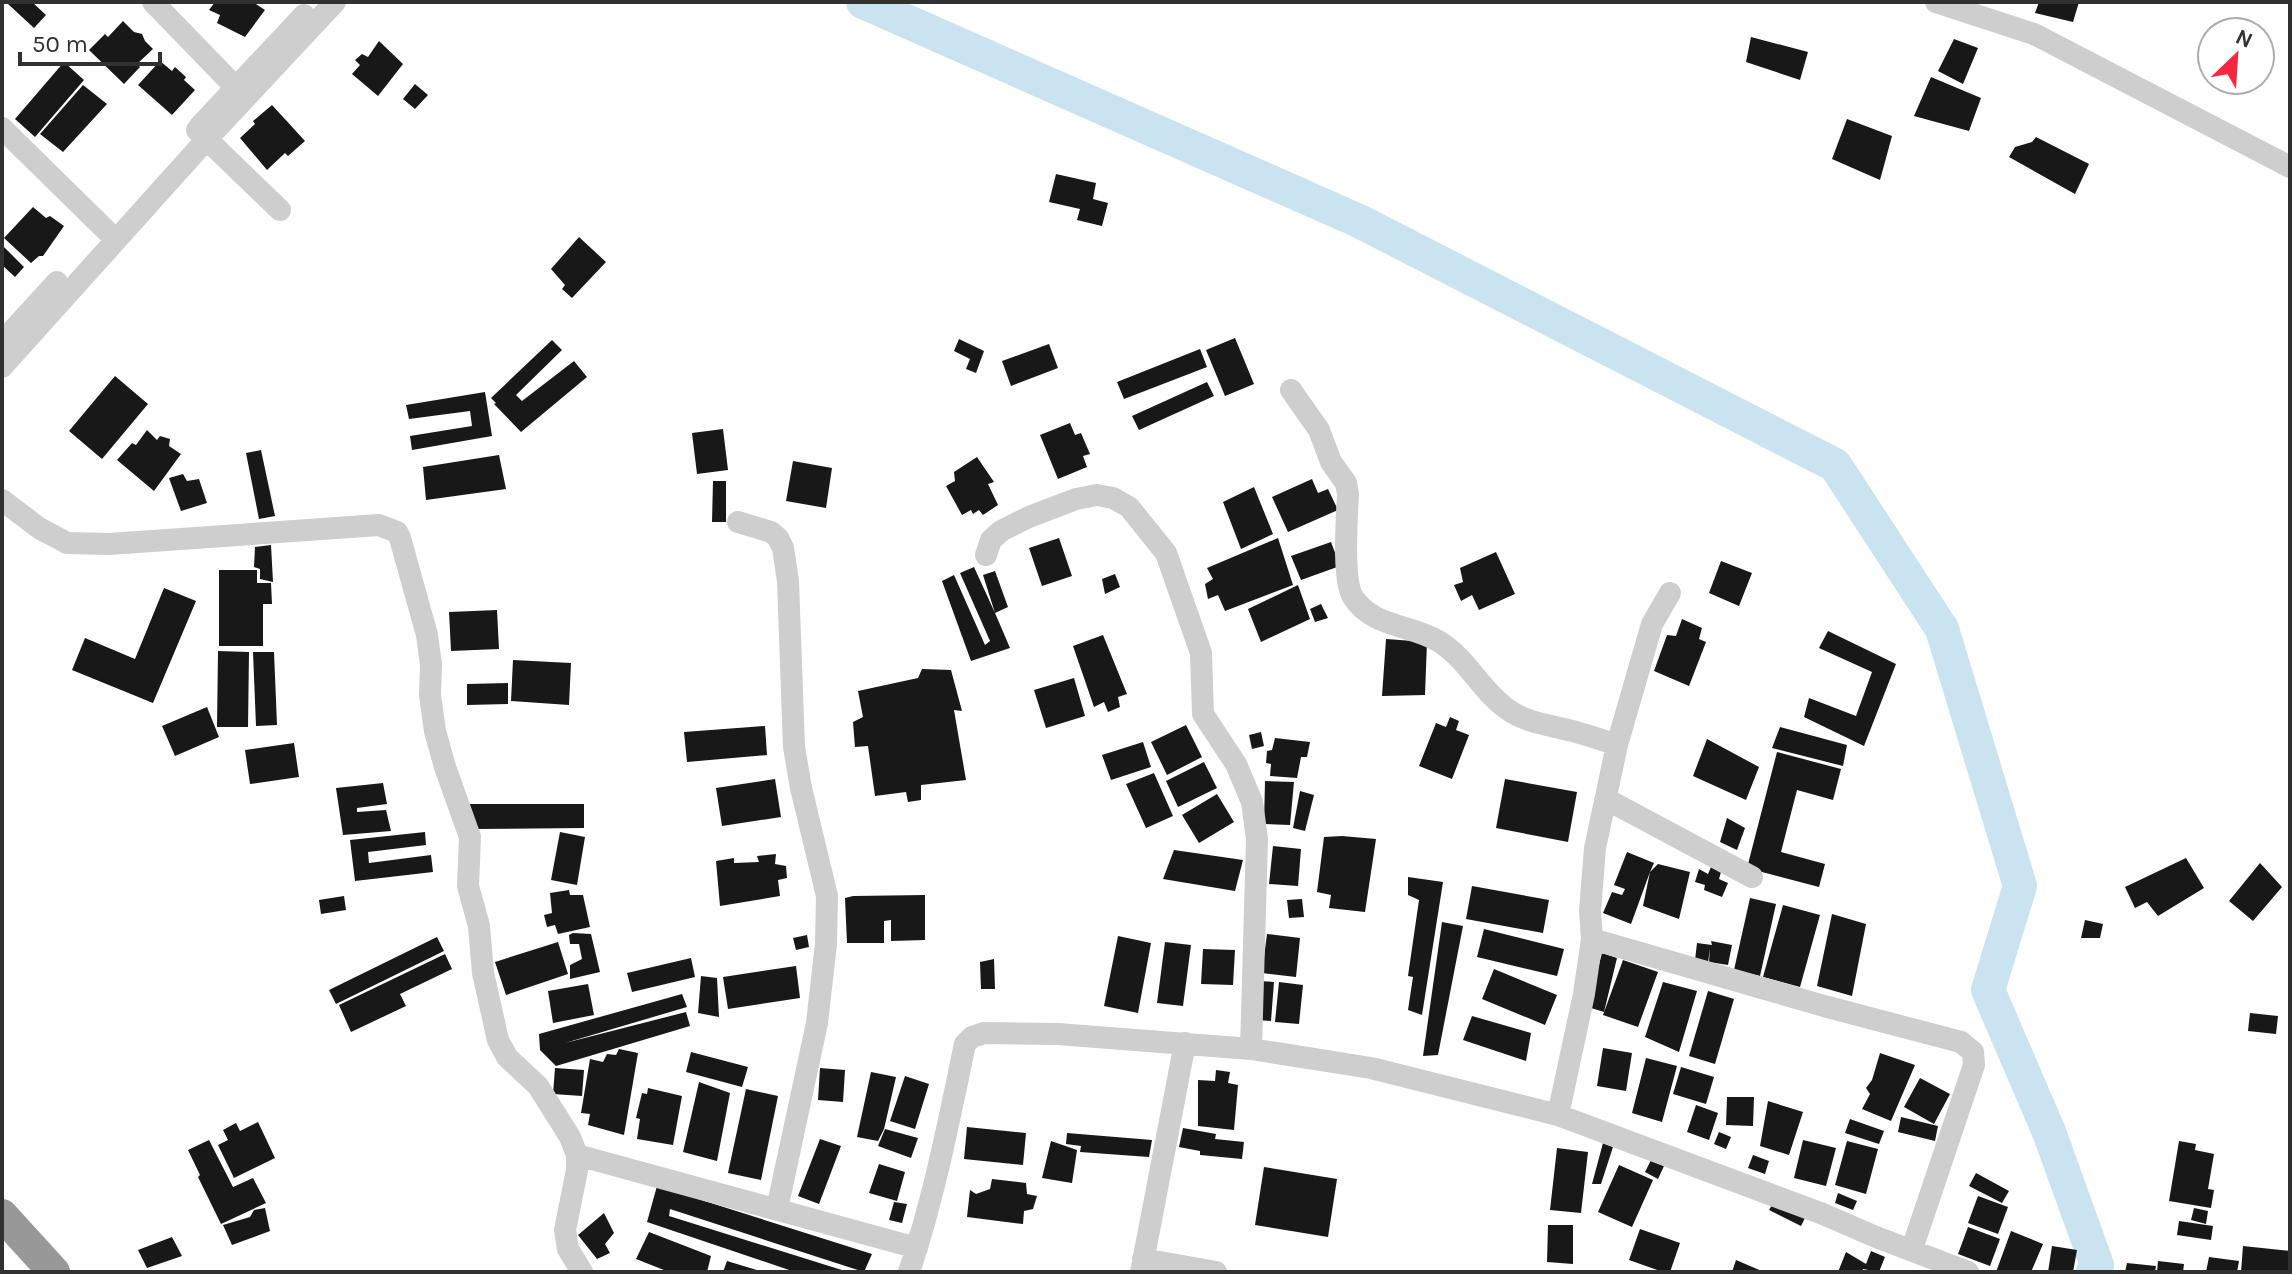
<svg xmlns="http://www.w3.org/2000/svg" width="2292" height="1274" viewBox="0 0 2292 1274" font-family="Karla,sans-serif">
<style>
.lines{fill:none;stroke-linecap:round;stroke-linejoin:round}
.river{stroke:#cae3f0;stroke-width:34}
.building{fill:#181818}
.minor{stroke:#cecece;stroke-width:22}
.highway{stroke:#989898;stroke-width:32}
</style>
<rect width="100%" height="100%" fill="#fff"/>
<g class="lines">
<path class="river" d="M863,2L1359,221L1835,465L1942,629L2020,886L1988,990L2049,1132L2097,1265L2093,1272"/>
</g>
<path class="building" d="M10,2H32L46,15L34,28L8,4Z
M215,2H253L265,10L245,37L217,23L220,15L209,10Z
M2039,2H2079L2073,22L2035,13Z
M123,21L134,32L142,34L145,41L153,49L137,64L140,67L124,84L89,50L105,34L108,37Z
M1751,37L1808,52L1800,80L1746,62Z
M1954,39L1978,48L1963,84L1938,71Z
M379,41L403,64L378,96L352,74L360,65L355,60L362,54L368,57Z
M160,61L172,71L175,67L186,77L184,80L195,90L172,115L138,85Z
M64,62L84,80L35,137L15,119Z
M1931,77L1981,98L1969,131L1914,116Z
M415,84L428,95L415,109L403,99Z
M83,85L107,104L63,152L40,134Z
M272,105L305,141L288,156L285,153L267,170L240,138L255,124L253,121Z
M1847,119L1892,136L1880,180L1832,159Z
M2036,137L2089,164L2075,194L2009,157L2015,147L2032,142Z
M1056,174L1096,183L1093,199L1108,203L1102,226L1077,220L1080,209L1049,202Z
M33,207L46,218L50,216L64,226L43,256H39L31,263L4,238Z
M579,237L606,262L572,298L562,289L565,285L551,269Z
M2,245L24,267L15,277L2,265Z
M1235,338L1254,384L1225,396L1206,350Z
M959,339L984,351L976,373L966,369L970,359L954,351Z
M552,340L562,350L516,395L522,401L574,361L587,377L521,432L494,404L496,403L491,398Z
M1049,344L1058,368L1011,386L1002,361Z
M1200,349L1207,367L1124,399L1117,382Z
M115,376L148,404L102,459L69,431Z
M1207,382L1214,396L1139,430L1132,416Z
M485,392L492,436L412,450L410,436L472,426L470,411L409,419L406,405Z
M1070,423L1075,435L1081,433L1090,454L1083,456L1087,467L1058,479L1040,435Z
M723,429L728,470L697,474L692,433Z
M147,430L157,440L160,436L170,439L169,446L181,454L154,491L117,460L132,443L136,445Z
M261,450L275,516L259,519L246,453Z
M499,455L506,489L426,500L423,467Z
M977,457L994,482L988,484L998,505L983,515L979,510L973,514L971,510L962,515L946,486L955,481L954,472Z
M793,461L832,468L826,508L786,501Z
M183,474L187,481L199,479L207,503L181,511L169,478Z
M1312,479L1318,493L1328,489L1338,510L1288,532L1272,497Z
M713,481H726V522H712Z
M1254,487L1273,534L1241,549L1223,502Z
M1059,538L1072,576L1042,586L1029,548Z
M1278,538L1293,585L1225,611L1218,595L1208,599L1205,584L1213,579L1207,568Z
M1331,542L1340,566L1301,580L1291,556Z
M271,545L273,582L260,579V569L254,567L255,547Z
M1496,552L1515,594L1479,610L1472,595L1461,601L1454,585L1463,582L1460,568Z
M1721,561L1752,573L1739,606L1709,593Z
M974,567L995,613L983,575L995,571L1008,607L995,613L1010,648L971,661L942,581L954,575L985,645L990,641L960,573Z
M219,570H257V583H271L272,604H263V646H219Z
M1115,574L1120,587L1105,594L1102,579Z
M1298,585L1310,619L1261,642L1248,609Z
M164,588L196,601L153,703L72,670L85,638L135,659Z
M1321,604L1328,618L1315,622L1310,609Z
M497,610L499,649L451,651L449,612Z
M1682,619L1702,628L1699,639L1706,642L1689,686L1654,671L1667,635L1676,636Z
M1828,631L1896,664L1864,746L1804,717L1809,698L1856,716L1872,672L1819,648Z
M1103,635L1127,694L1118,697L1120,707L1108,712L1104,702L1094,707L1073,646Z
M1386,639L1427,642L1425,695L1382,696Z
M218,651L249,652L248,727H217Z
M253,652H274L277,725L256,726Z
M513,660L571,663L569,705L511,701Z
M922,669L951,670L962,711L954,710L966,780L921,785V800L908,802L906,792L875,796L868,746L855,747L853,722L863,717L858,691L918,678Z
M1074,678L1085,716L1046,728L1034,690Z
M508,683V704L467,705V684Z
M207,707L219,737L175,756L162,726Z
M1450,717L1459,721L1456,730L1469,735L1452,779L1419,766L1436,723L1446,727Z
M1186,725L1202,757L1167,775L1151,742Z
M765,726L767,755L687,762L684,732Z
M1780,727L1847,745L1843,766L1772,748Z
M1261,732L1264,746L1252,749L1249,735Z
M1275,738L1310,742L1307,757H1301L1297,778L1270,776L1271,764L1266,763L1267,751L1272,750Z
M1707,739L1759,767L1746,800L1693,776Z
M1143,742L1151,767L1111,780L1102,755Z
M294,743L299,777L250,784L245,750Z
M1777,752L1841,769L1833,800L1797,790L1781,852L1825,864L1819,887L1747,868Z
M1204,762L1217,788L1178,807L1166,781Z
M1154,773L1173,816L1146,828L1126,784Z
M775,779L781,817L722,826L716,788Z
M1505,779L1577,792L1568,842L1496,828Z
M1265,781L1294,782L1290,825L1264,824Z
M383,783L387,804L357,808V812L386,810L391,831L343,835L336,788Z
M1300,791L1314,795L1305,831L1293,828Z
M1217,794L1234,822L1199,843L1182,815Z
M469,804H584V828L469,829Z
M1727,818L1745,828L1737,850L1720,842Z
M425,832L426,845L368,852L369,863L431,855L433,872L355,881L350,840Z
M560,832L585,837L577,885L551,880Z
M1342,836L1376,839L1365,912L1329,908L1331,895L1317,892L1324,837Z
M1273,846L1301,849L1298,886L1269,884Z
M1174,850L1243,860L1235,891L1163,879Z
M1627,852L1654,863L1650,872L1658,864L1690,872L1679,919L1643,906L1650,872L1631,924L1603,913L1612,892L1622,895L1625,889L1614,885Z
M776,854L775,864L786,866L787,878L778,880L780,896L720,906L716,861L734,858V863L759,862L757,856Z
M2186,858L2204,888L2158,916L2147,902L2135,908L2125,887Z
M2260,863L2282,887L2253,921L2229,901Z
M1711,867L1721,872L1719,879L1728,883L1722,897L1704,890L1705,885L1695,882L1699,869L1708,874Z
M1408,877L1443,882L1422,1015L1408,1010L1413,977L1408,976L1419,900L1408,895Z
M1472,886L1549,900L1543,933L1466,919Z
M569,890L570,895H583L590,927L558,934L555,925L547,927L544,915L552,913L550,893Z
M925,895V940L891,941V920L884,921V943H847L845,898L853,896Z
M344,896L346,910L321,914L319,900Z
M1750,898L1776,904L1760,976L1734,970Z
M1302,899L1304,917L1289,918L1287,900Z
M1783,905L1820,915L1800,987L1763,977Z
M1832,914L1866,924L1852,996L1817,986Z
M2085,920L2103,924L2100,938H2081Z
M1442,922L1463,926L1438,1055L1423,1056Z
M1484,929L1564,949L1557,976L1477,957Z
M573,933L591,934L600,972L570,979V965L582,959L579,944H570L569,935Z
M1267,934L1300,938L1296,977L1262,973Z
M807,935L809,947L796,950L793,938Z
M1118,936L1151,943L1138,1013L1104,1006Z
M437,937L444,951L336,1004L329,990Z
M1711,941L1732,945L1728,965L1709,962L1710,948L1708,963L1695,960L1697,943L1712,945Z
M558,942L568,974L506,995L495,962Z
M1165,942L1191,945L1183,1006L1157,1003Z
M1203,949L1235,950L1233,985L1201,984Z
M1602,953L1617,958L1604,1012L1588,1007Z
M445,954L452,969L400,994L406,1006L351,1032L339,1005Z
M691,958L695,977L632,992L627,973Z
M994,959L995,989H981L980,962Z
M1623,960L1658,972L1638,1027L1603,1015Z
M796,966L800,998L728,1009L723,977Z
M1494,969L1557,995L1545,1025L1482,999Z
M701,976L717,978L719,1017L698,1013Z
M1259,981L1274,982L1271,1021L1256,1020Z
M1279,982L1303,985L1299,1024L1275,1022Z
M1663,982L1697,991L1679,1052L1645,1037Z
M588,984L594,1015L553,1023L548,991Z
M1708,991L1734,999L1715,1064L1689,1056Z
M682,994L687,1007L565,1043L686,1012L690,1026L556,1066L540,1050L539,1034Z
M2250,1013L2278,1016L2276,1034L2248,1031Z
M1472,1016L1531,1033L1526,1061L1463,1040Z
M1603,1048L1632,1053L1626,1091L1597,1086Z
M619,1049L638,1053L624,1135L588,1125L590,1114L581,1113L590,1059L603,1062L607,1054L616,1055Z
M691,1052L748,1067L742,1087L686,1072Z
M1880,1053L1915,1065L1891,1121L1862,1109L1870,1094L1866,1088L1872,1080Z
M1646,1058L1677,1066L1662,1122L1632,1113Z
M1681,1067L1714,1077L1706,1104L1673,1094Z
M555,1068L584,1070L582,1096L553,1094Z
M820,1068L845,1070L843,1102L818,1100Z
M1216,1070L1230,1072L1228,1083L1238,1085L1234,1130L1198,1126V1080L1215,1081Z
M871,1072L896,1077L884,1129L878,1141L857,1137Z
M905,1076L929,1084L915,1129L890,1121Z
M1920,1078L1950,1094L1934,1124L1904,1107Z
M699,1082L730,1093L717,1161L683,1152Z
M648,1088L682,1096L673,1145L637,1139L640,1119L636,1118L642,1093L647,1094Z
M746,1089L778,1096L761,1180L728,1173Z
M1727,1097H1754L1753,1126L1726,1125Z
M1768,1101L1803,1112L1789,1155L1760,1146Z
M1696,1105L1718,1113L1709,1140L1687,1132Z
M1901,1117L1938,1126L1935,1141L1898,1132Z
M1850,1119L1884,1131L1879,1144L1845,1133Z
M258,1122L275,1158L234,1178L218,1145L228,1140L223,1130L236,1123L240,1131Z
M967,1127L1026,1133L1023,1165L964,1159Z
M1183,1128L1216,1134L1215,1139L1244,1142L1242,1159L1200,1155V1151L1179,1147Z
M885,1129L918,1138L911,1158L878,1146Z
M1719,1132L1731,1137L1726,1149L1714,1144Z
M1067,1133L1152,1140L1149,1157L1080,1152L1081,1146L1066,1144Z
M820,1139L841,1146L819,1204L798,1196Z
M209,1140L233,1187L253,1178L266,1203L221,1224L198,1177L200,1175L188,1150Z
M1803,1140L1836,1148L1826,1186L1794,1178Z
M1051,1141L1077,1150L1072,1183L1042,1178Z
M1847,1141L1878,1149L1866,1194L1835,1185Z
M2179,1141L2196,1144L2195,1150L2214,1154L2208,1189L2214,1190L2211,1208L2169,1201Z
M1603,1143L1613,1147L1601,1184H1592Z
M1557,1148L1588,1152L1581,1213L1550,1210Z
M1753,1155L1769,1161L1765,1174L1748,1168Z
M1651,1160L1664,1166L1658,1179L1645,1172Z
M879,1164L905,1172L897,1201L869,1193Z
M1619,1165L1653,1180L1632,1227L1598,1212Z
M1264,1167L1337,1179L1328,1237L1255,1225Z
M1976,1173L2009,1191L2002,1203L1969,1186Z
M992,1179L1026,1183L1027,1194L1037,1196L1033,1209L1024,1211L1023,1224L967,1217L970,1190L976,1194L990,1189Z
M657,1186L872,1254L864,1272L670,1209L669,1216L845,1271L795,1272L647,1222Z
M1838,1193L1857,1201L1853,1210L1835,1203Z
M1978,1196L2008,1207L1998,1234L1968,1223Z
M1775,1200L1806,1216L1801,1226L1769,1210Z
M894,1202L907,1204L902,1223L889,1220Z
M265,1208L270,1231L232,1245L223,1225L250,1217L254,1210Z
M2194,1208L2208,1211L2206,1224L2191,1220Z
M604,1213L614,1233L605,1244L610,1253L597,1259L578,1235Z
M2179,1221L2213,1226L2211,1240L2177,1235Z
M1548,1225H1573V1264L1547,1262Z
M1968,1227L2000,1239L1990,1266L1958,1254Z
M1640,1229L1680,1243L1670,1272H1663L1629,1260Z
M2011,1231L2043,1244L2031,1272H1996Z
M649,1232L711,1256L707,1272H669L636,1259Z
M172,1237L182,1256L147,1268L138,1250Z
M2052,1246L2077,1250L2073,1272H2048Z
M2243,1246L2290,1251V1272H2241Z
M1871,1251L1885,1257L1879,1272L1863,1269L1862,1272H1838L1846,1252L1866,1264Z
M2209,1257L2239,1261L2237,1272H2206Z
M1736,1260L1764,1272H1732Z
M727,1261L760,1271L759,1272H723Z
M2158,1261L2184,1264L2183,1272H2157Z
M2127,1263L2156,1266L2155,1272H2125Z"/>
<g class="lines">
<path class="minor" d="M153,2L244,96
M1936,2L2034,34L2290,167
M199,127L304,15
M2,128L116,240
M197,130L280,210
M2,342L57,282
M2,367L207,139L335,2
M1291,390L1319,430L1331,462L1346,483L1348,494C1347,516 1342,580 1353,597C1373,628 1410,624 1438,641C1467,658 1480,690 1507,709C1528,724 1552,725 1576,732C1590,736 1603,740 1617,745
M2,500L39,528L67,543L109,544L379,525L397,532L400,538L427,635L431,665L430,695L435,731L445,767L470,837L468,886L479,926L483,973L498,1040L507,1057L538,1086L570,1137L577,1155V1170L565,1230L568,1249L582,1272
M738,522L771,532L778,538L783,548L788,581L794,747L801,788L827,896L826,944L817,1023L777,1209
M986,555L991,540L1001,531L1029,517L1076,499L1097,495L1113,498L1129,507L1166,553L1201,653L1203,714L1236,764L1252,802L1257,839L1251,1049
M1606,799L1752,877
M1592,939L1824,1006L1961,1042L1973,1052L1974,1065L1912,1249
M1558,1115L1584,994L1592,939L1590,911L1595,848L1617,745L1652,624L1670,593
M577,1155L917,1248
M1143,1259L1216,1272
M909,1272C934,1198 949,1120 965,1044L972,1037L984,1033L1058,1034L1251,1049L1371,1068L1558,1115L1823,1214L1876,1237L1968,1272
M1141,1272L1185,1043"/>
<path class="highway" d="M2,1215L54,1272"/>
</g>
<rect width="2292" height="1274" fill="none" stroke="#313131" stroke-width="8"/>
<g transform="translate(2236 56) rotate(25)"><circle r="38" fill="#ffffff" stroke="#adadad" stroke-width="2"/>
<path d="M0-6L14 30L0 20L-14 30Z" fill="#f52741"/>
<text y="-12" font-size="22" font-weight="bold" text-anchor="middle" fill="#313131">N</text>
</g>
<path d="M20 52v12h140v-12" fill="none" stroke="#313131" stroke-width="4"/>
<text x="32" y="52" font-size="24" fill="#313131" stroke="#ffffff" stroke-width="6" paint-order="stroke">50 m</text>
</svg>
